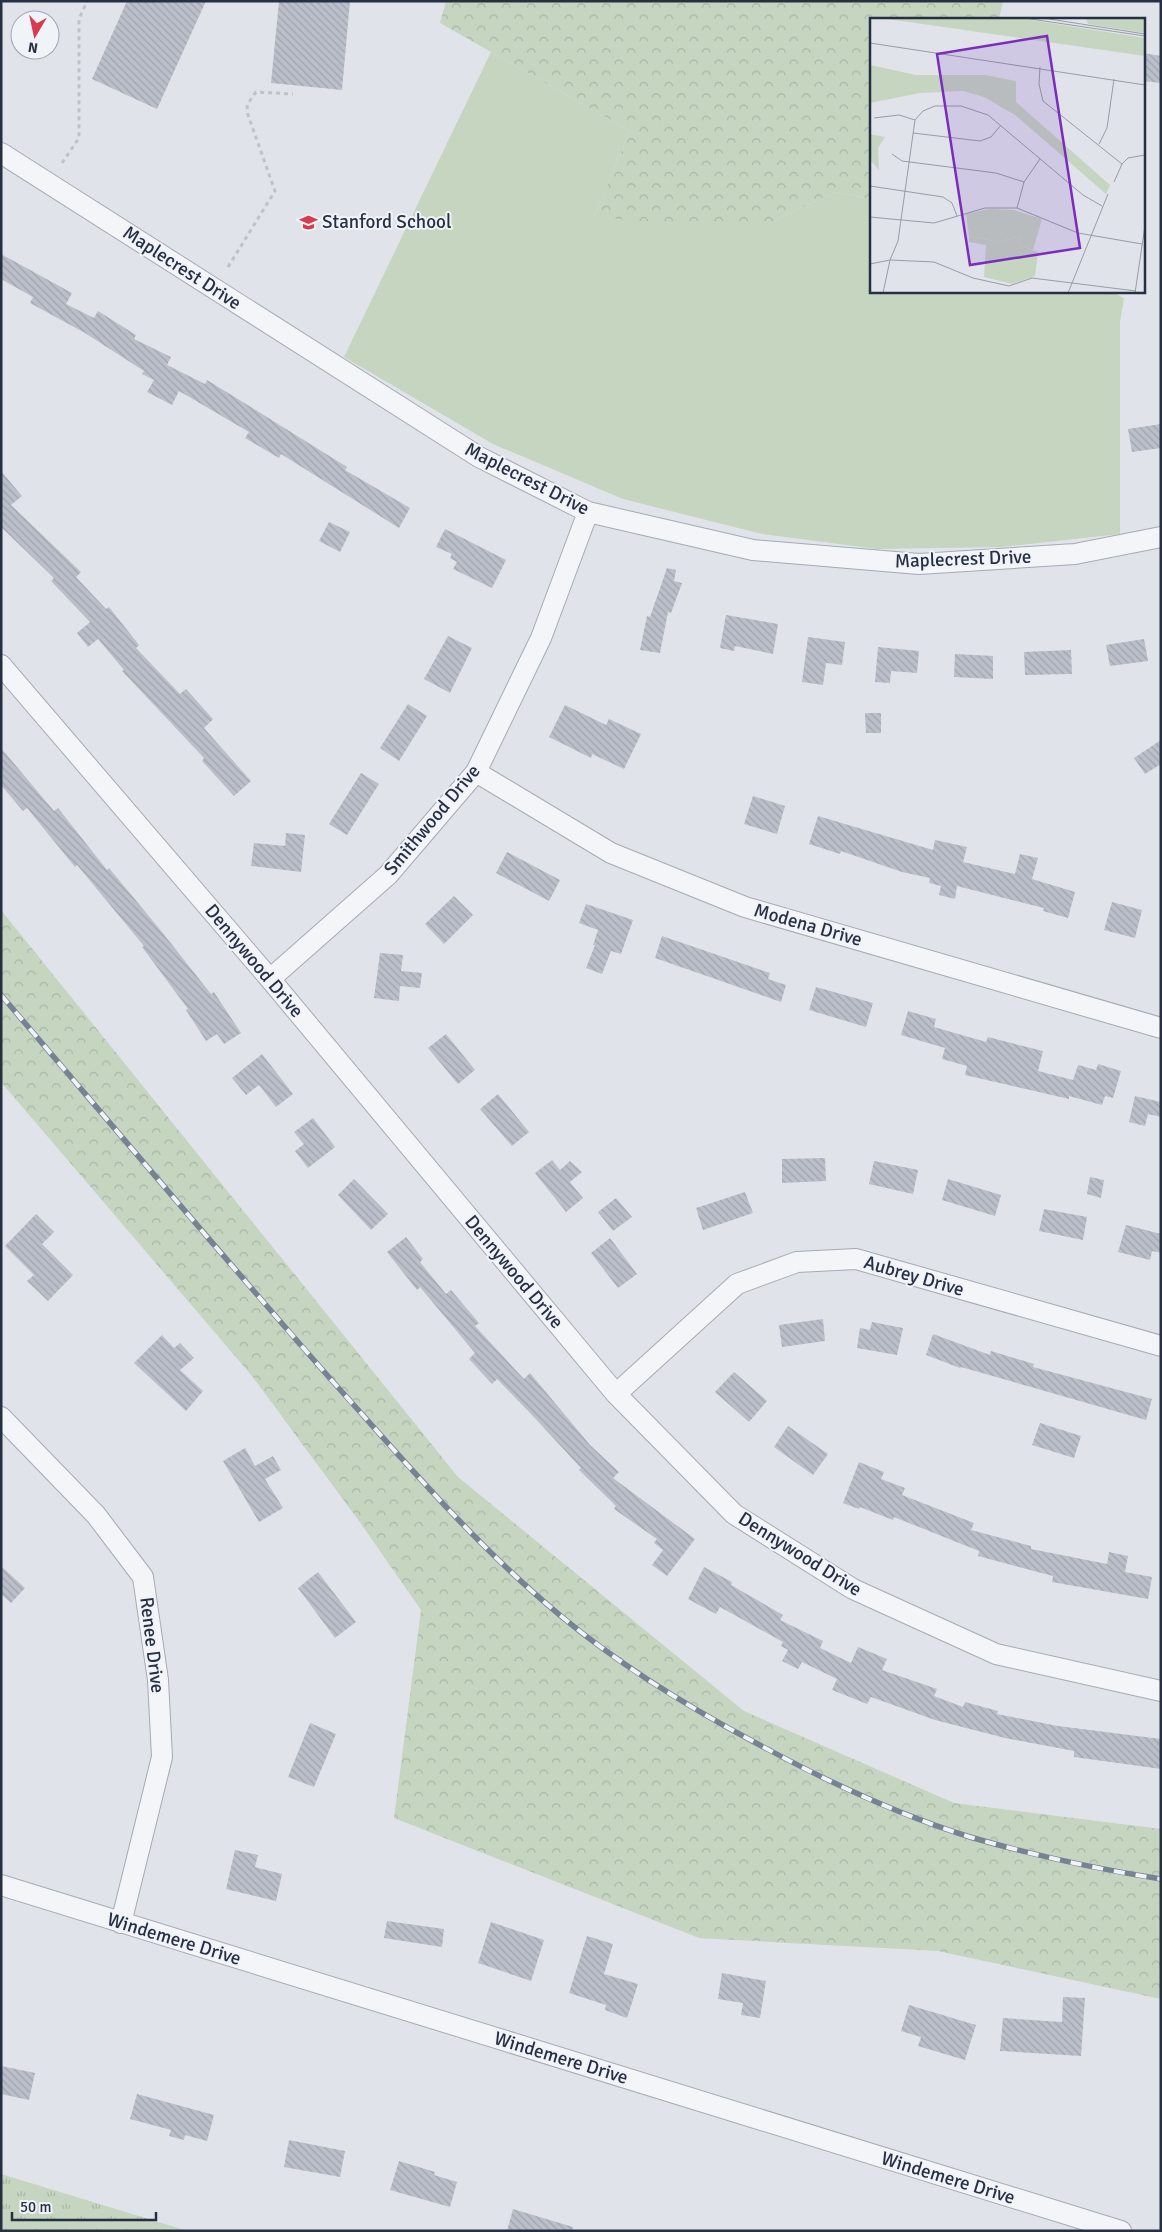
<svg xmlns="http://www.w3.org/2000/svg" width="1162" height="2232" viewBox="0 0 1162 2232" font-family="Signika,sans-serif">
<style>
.grass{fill:#c5d5c0}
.forest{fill:url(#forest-crowns)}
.park{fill:url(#park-tufts)}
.building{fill:url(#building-back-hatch)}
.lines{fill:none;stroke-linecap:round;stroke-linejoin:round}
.street-casing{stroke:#a5aab5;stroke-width:22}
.path{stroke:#bec2c9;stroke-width:3;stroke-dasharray:4 4;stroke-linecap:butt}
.street{stroke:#f3f5f8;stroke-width:20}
.rail-casing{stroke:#788295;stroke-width:5.5}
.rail{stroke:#f0f3f7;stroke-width:4;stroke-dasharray:11;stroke-linecap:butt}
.labels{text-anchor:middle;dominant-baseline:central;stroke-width:4;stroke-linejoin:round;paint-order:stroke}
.poi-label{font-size:19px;fill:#273043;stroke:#f0f3f7;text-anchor:start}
.street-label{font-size:19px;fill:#273043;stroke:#f0f3f7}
.inset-road{fill:none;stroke:#969ca7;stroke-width:1}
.view{fill:#7b2cbf;fill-opacity:0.15;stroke:#7b2cbf;stroke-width:2.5}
.inset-edge{fill:none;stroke:#273043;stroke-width:2.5}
</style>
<defs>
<pattern id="forest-crowns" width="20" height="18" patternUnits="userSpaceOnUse" patternTransform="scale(1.25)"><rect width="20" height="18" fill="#c5d5c0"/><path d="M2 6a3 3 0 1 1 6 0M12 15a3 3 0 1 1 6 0" fill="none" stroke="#a9b7a6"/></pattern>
<pattern id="park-tufts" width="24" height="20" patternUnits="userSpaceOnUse" patternTransform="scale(1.25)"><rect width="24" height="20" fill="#c5d5c0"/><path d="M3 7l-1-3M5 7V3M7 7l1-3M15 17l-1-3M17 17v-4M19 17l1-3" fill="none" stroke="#a9b7a6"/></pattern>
<pattern id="building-back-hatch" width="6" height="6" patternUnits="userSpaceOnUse" patternTransform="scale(1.25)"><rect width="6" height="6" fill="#babfca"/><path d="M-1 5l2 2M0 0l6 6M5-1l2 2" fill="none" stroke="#a0a4af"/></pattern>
</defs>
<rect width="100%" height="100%" fill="#e0e4ea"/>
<path class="grass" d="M491,52L630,131L594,217L774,221L835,192L871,199V291H1110L1124,298L1120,322V534L1002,547L877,549L762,534L623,499L493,444L344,357Z"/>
<path class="forest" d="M446,1H1003L999,19H871V199L835,192L774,221L704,226L594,217L630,131L440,23Z
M1,910L458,1477L744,1711L954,1803L1161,1829V1999L938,1951L699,1938L394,1818L421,1610L359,1521L252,1376L1,1082Z"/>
<path class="park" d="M1,2174L188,2231H1Z"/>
<path class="building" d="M127,1H206L157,109L92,79Z
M279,1H350L342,90L271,83Z
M1143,53L1161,56V83L1143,81Z
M1,254L72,293L66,304L94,318L98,311L136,335L134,339L171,357L167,365L205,384L207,380L246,404L347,467L345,470L410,508L399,528L281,454L279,458L245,438L249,432L179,391L172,405L147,392L154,380L142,374L144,371L85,333L30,303L33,297L1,279Z
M1161,424V448L1132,452L1128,429Z
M1,471L22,496L11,505L81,572L76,577L106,609L109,607L139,645L136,648L180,694L186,689L213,719L204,728L251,781L234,796L202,761L204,758L122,671L124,670L98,639L88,647L77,633L90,622L51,581L54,578L1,527Z
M329,522L350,532L340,552L319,541Z
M445,529L506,560L492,588L453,569L457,562L450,558L452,554L436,547Z
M667,568L676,570L674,581L682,583L671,613L668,612L660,653L640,650L647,616L650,617Z
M726,615L778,624L773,654L735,646L734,651L720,648Z
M448,636L472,648L450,693L424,679Z
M808,637L845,642L842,665L826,663L823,685L802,682Z
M1144,639L1148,661L1110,666L1106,645Z
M878,647L919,651L917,673L891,671L890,683L875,682Z
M1071,650L1072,674L1025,675L1024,652Z
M955,654L993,656V679L954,677Z
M408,704L427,716L399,761L380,748Z
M565,705L606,725L609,719L641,734L624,769L592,754L591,758L549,737Z
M865,713H881V733H866Z
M1161,740V764L1145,774L1134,758Z
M1,748L54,811L58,808L107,870L109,868L162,932L211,994L214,992L241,1033L224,1044L217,1034L206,1041L186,1010L188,1009L142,947L144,946L77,865L75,867L27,808L23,811L1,785Z
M361,773L379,784L347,835L329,824Z
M753,796L785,806L777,834L744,824Z
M818,816L933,850L935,840L967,847L963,862L1015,874L1020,854L1038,858L1032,879L1075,892L1068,918L1043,911L1044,908L957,886L955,899L939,895L941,886L929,883L930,878L902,872L841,851L840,854L809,844Z
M286,833L305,835L301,872L251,866L254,843L285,846Z
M507,852L560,880L549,901L496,873Z
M454,896L473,915L444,944L425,924Z
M1112,902L1142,910L1135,938L1104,930Z
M586,904L633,920L621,954L611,951L602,974L586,968L595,945H593L598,930L579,923Z
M662,936L770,973L768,979L786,985L781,1002L655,958Z
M380,953L403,955L401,971L422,973L420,988L400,986L399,1001L374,998Z
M816,987L873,1003L866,1027L809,1010Z
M908,1011L936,1019L934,1027L986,1042L988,1037L1043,1051L1038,1071L1073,1080L1078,1065L1096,1070L1098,1064L1121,1071L1113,1098L1105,1096L1102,1105L1069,1096V1099L965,1075L967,1066L942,1059L945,1048L901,1035Z
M446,1034L475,1070L458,1084L428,1048Z
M262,1054L293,1094L276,1107L259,1085L246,1095L232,1078Z
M498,1094L529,1132L512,1146L480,1109Z
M1135,1096L1161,1102V1117L1148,1114L1145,1126L1129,1122Z
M313,1118L335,1147L308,1168L295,1151L304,1144L294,1132Z
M825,1158L826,1181L782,1183V1159Z
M552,1160L560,1170L570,1161L582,1172L570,1182L583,1198L566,1212L535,1173Z
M874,1161L918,1170L913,1194L869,1184Z
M1090,1177L1104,1180L1101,1198L1087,1194Z
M354,1179L388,1214L371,1230L338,1195Z
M948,1179L1001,1195L995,1216L942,1200Z
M745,1192L753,1213L703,1230L696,1208Z
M616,1198L632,1217L613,1231L598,1212Z
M1044,1209L1087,1217L1083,1240L1039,1231Z
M36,1214L54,1232L42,1244L73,1275L48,1301L27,1281L34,1275L5,1246Z
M1126,1225L1161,1234V1253L1152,1251L1150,1260L1118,1252Z
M406,1237L423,1259L420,1262L446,1294L451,1290L479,1323L475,1326L524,1379L530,1373L590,1445L619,1472L613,1478L695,1539L667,1576L652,1565L663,1550L654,1543L657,1539L614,1509L616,1506L579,1470L581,1468L532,1415L497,1379L492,1384L469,1359L475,1353L420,1287L417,1290L387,1252Z
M610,1238L637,1274L618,1288L591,1253Z
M823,1319L825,1341L782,1347L779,1325Z
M872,1322L903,1328L897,1355L857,1348L860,1328L870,1330Z
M933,1334L990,1355L991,1351L1034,1364L1033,1367L1152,1399L1146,1420L961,1367L960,1368L926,1355Z
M162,1335L174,1348L180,1343L194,1358L180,1370L203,1391L186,1411L134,1363Z
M734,1372L767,1401L749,1422L715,1392Z
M1040,1423L1081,1436L1074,1458L1032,1445Z
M788,1426L828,1454L813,1475L774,1447Z
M245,1448L255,1466L273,1456L281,1470L265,1479L283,1508L259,1522L223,1461Z
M859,1462L884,1472L881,1479L905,1488L902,1495L974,1523L971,1530L1031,1546V1549L1107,1564L1109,1552L1128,1556L1125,1572L1152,1577L1148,1599L1052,1582L1053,1576L978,1556L979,1551L894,1517L893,1520L860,1507L859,1509L843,1503Z
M1,1566L25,1588L11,1603L1,1594Z
M704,1567L732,1582L731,1585L783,1615L780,1620L823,1641L820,1648L851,1663L858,1647L887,1659L882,1670L937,1689L934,1696L963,1707L965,1702L998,1711L997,1714L1058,1726L1161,1739V1769L1074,1757V1751L1005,1738L935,1720L871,1697L867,1704L832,1690L837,1679L802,1662L798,1669L782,1661L788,1650L781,1646L783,1642L720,1607L716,1614L688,1599Z
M318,1572L356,1622L335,1638L298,1588Z
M310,1723L336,1734L314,1787L288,1777Z
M235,1850L258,1855L255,1867L282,1874L276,1901L226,1889Z
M387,1921L444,1929L442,1947L384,1938Z
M491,1922L544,1940L531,1981L478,1963Z
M587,1936L613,1944L604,1974L638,1984L627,2018L605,2010L606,2005L569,1993Z
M722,1973L766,1981L760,2018L741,2015L743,2003L718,1999Z
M1063,1997L1085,1998L1081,2056L1000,2051L1003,2018L1062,2022Z
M909,2005L976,2025L965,2060L918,2046L921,2037L901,2031Z
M1,2066L35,2073L29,2100L1,2094Z
M137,2094L214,2115L207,2141L185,2135L184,2140L169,2136L171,2130L130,2119Z
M289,2140L345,2151L340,2177L284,2167Z
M399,2161L435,2172L434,2175L457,2182L450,2207L390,2190Z
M513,2209L573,2227L572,2231H507Z"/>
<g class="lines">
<defs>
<path id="street" d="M1,153L479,457L588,512L753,550L919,564L1075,554L1161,537
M1,665L270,979L616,1394L734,1514L853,1589L996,1654L1161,1691
M476,772L611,853L745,907L1161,1028
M270,979L388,875L476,772L541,638L588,512
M616,1394L737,1284L797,1262L856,1259L1161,1346
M1,1417L96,1515L143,1577L158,1680L162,1757L121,1923
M1,1885L1121,2231"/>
</defs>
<use href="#street" class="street-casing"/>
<path class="path" d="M62,163L79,138V19L87,1
M228,267L275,191L248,115L247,105L256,92L293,94"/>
<use href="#street" class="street"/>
<defs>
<path id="rail" d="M1,995C112,1125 222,1256 335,1384C407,1464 477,1547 561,1616C621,1666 687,1706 756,1743C824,1780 896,1814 970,1837C1032,1855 1097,1869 1161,1879"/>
</defs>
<use href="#rail" class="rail-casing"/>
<use href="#rail" class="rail"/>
</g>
<defs>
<symbol id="school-bare" viewBox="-9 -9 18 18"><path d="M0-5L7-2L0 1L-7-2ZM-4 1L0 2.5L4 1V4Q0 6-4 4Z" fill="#d93b4e" stroke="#f0f3f7" stroke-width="2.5" paint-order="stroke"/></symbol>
</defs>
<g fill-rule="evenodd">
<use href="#school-bare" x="296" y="210" width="25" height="25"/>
</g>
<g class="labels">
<g class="poi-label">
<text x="322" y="222">Stanford School</text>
</g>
<g class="street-label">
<text transform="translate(182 268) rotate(33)">Maplecrest Drive</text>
<text transform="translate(527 479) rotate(27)">Maplecrest Drive</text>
<text transform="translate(963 559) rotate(-2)">Maplecrest Drive</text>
<text transform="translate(432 820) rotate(-50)">Smithwood Drive</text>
<text transform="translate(808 925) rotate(16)">Modena Drive</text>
<text transform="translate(254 961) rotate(50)">Dennywood Drive</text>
<text transform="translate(514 1272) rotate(50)">Dennywood Drive</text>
<text transform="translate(914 1276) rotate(16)">Aubrey Drive</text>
<text transform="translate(800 1554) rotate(32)">Dennywood Drive</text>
<text transform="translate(152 1645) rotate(83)">Renee Drive</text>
<text transform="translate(174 1939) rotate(17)">Windemere Drive</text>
<text transform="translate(561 2058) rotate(17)">Windemere Drive</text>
<text transform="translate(948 2178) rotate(17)">Windemere Drive</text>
</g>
</g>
<g transform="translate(870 18)">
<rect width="275" height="275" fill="#e0e4ea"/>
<path d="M216,0H275V15L218,6ZM119,191L144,192L172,201L163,232L149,227L151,218L128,224L99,218L96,196Z" fill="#c5d5c0"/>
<path d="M0,47L46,57H115L146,63V84L240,167L236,176L145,97L114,79L93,73L50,75L0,85ZM0,116L15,119L8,130L9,152L0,142ZM99,218L128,224L151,218L149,227L168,234L165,258L142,266L114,259L116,227L99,224Z" fill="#c5d5c0"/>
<path d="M11,0H148L275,20V38Z" fill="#c5d5c0"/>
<path class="inset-road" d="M154,0L275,18M173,0L275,16M0,25L275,67M170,49L169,66L173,83L252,146M4,100L29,97L45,102M43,115L110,123L121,119L131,107M229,126L237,110L244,61M22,136L32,143L126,155L154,164M244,164L252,146L258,140L275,137M0,168L73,179L82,185L87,198M147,190L154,164L170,141M0,199L64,205L115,190H147L208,215L272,226M0,246L20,242L64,244L103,260L139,268L162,260L266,273M13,275L20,242L28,223L45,102L53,93L65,88H91L118,97L213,177L232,188M198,275L238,176M265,275L275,208"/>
<path class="view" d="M177,18L210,230L100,247L67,36Z"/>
<rect width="275" height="275" class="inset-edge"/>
</g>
<rect width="1162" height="2232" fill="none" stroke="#273043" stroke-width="5"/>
<g transform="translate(35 35) rotate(189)"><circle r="24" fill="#f0f3f7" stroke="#a0a5af"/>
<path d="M0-4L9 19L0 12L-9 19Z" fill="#d93b4e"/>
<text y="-8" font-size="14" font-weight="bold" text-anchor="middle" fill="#273043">N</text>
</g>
<path d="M12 2212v8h144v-8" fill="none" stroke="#273043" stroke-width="2.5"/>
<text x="20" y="2212" font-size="15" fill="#273043" stroke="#f0f3f7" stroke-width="4" paint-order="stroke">50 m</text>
</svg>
